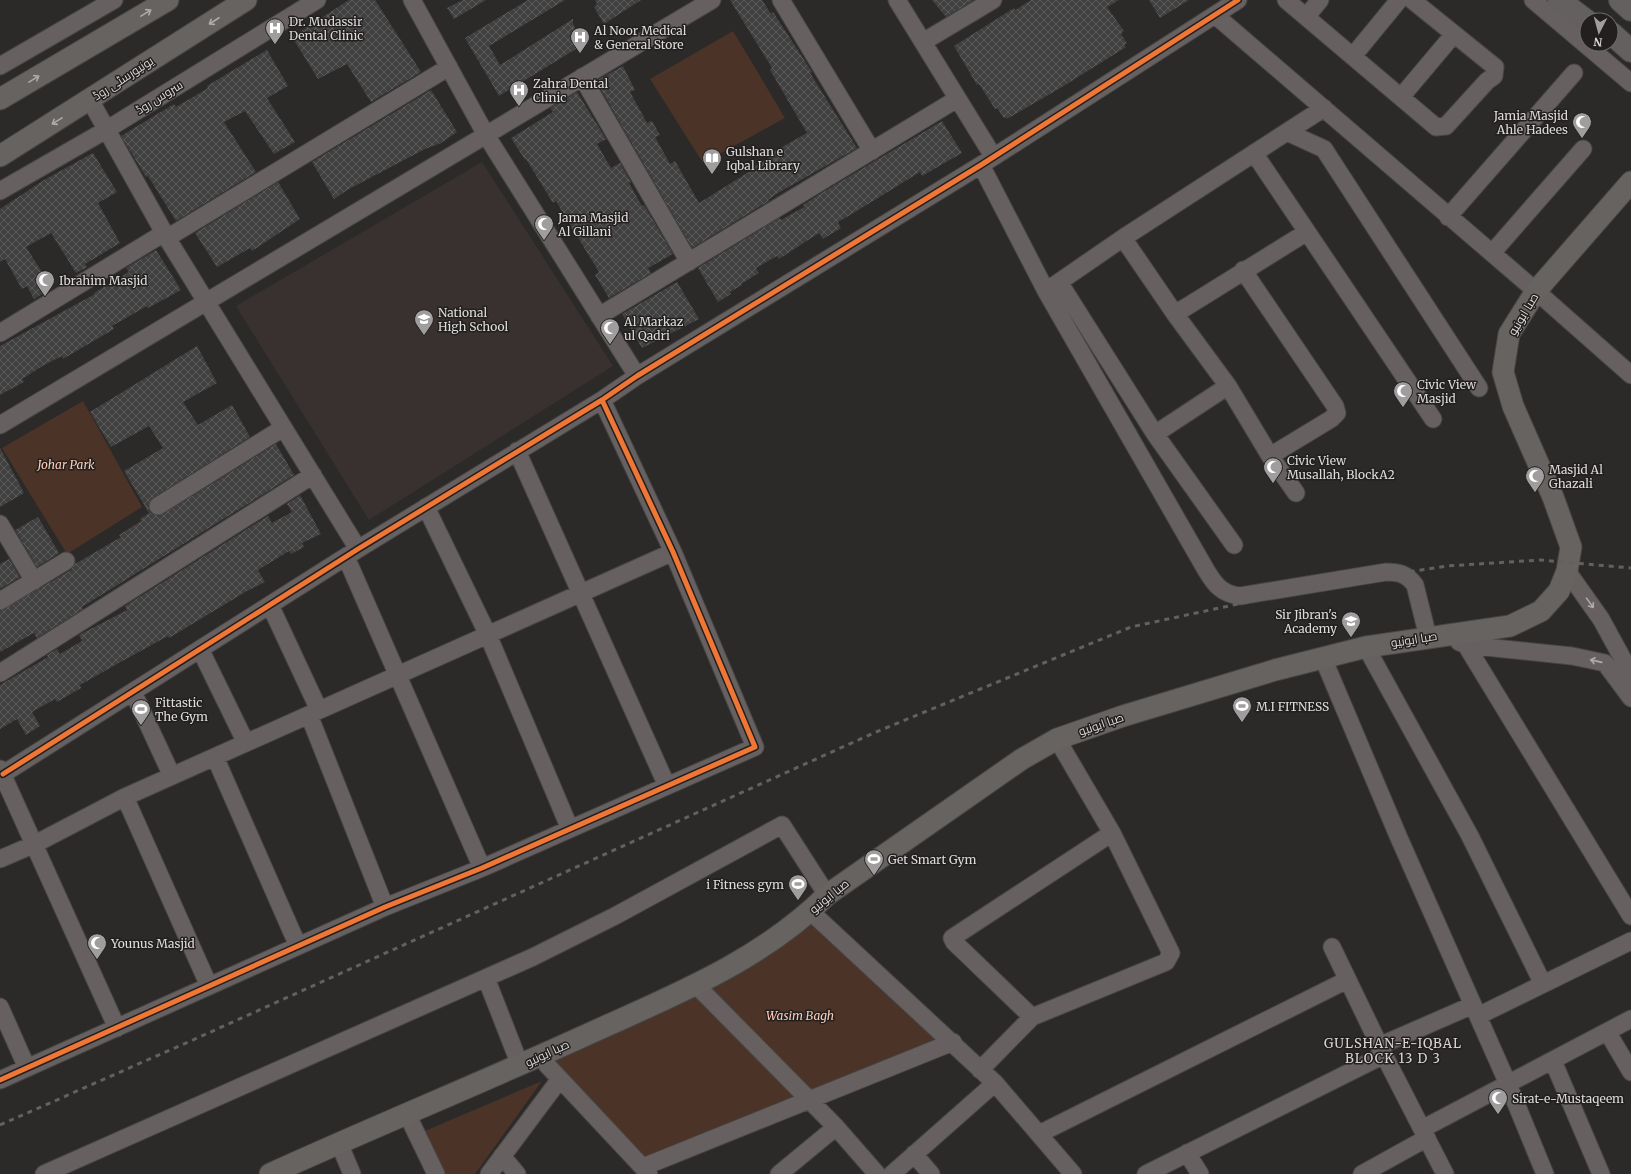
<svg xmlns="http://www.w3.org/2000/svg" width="1631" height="1174" viewBox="0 0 1631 1174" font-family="Merriweather,Cairo,serif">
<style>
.built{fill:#39312f}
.park{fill:#4b3328}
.building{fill:url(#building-cross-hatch)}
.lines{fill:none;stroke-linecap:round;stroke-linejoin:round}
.minor-casing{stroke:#474645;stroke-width:19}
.major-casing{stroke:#474645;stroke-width:23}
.highway-casing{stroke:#474645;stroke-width:24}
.minor{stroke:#666160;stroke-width:17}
.major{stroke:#676360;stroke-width:21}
.highway{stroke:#63605f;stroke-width:22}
.rail{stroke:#636160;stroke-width:3;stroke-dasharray:5 5;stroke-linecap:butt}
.cycleway-casing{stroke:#221f1e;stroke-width:8}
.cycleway{stroke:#f07635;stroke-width:5}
.oneway{stroke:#aeabaa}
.oneway2{stroke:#adaaaa}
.labels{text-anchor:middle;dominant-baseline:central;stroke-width:3;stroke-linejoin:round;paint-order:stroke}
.poi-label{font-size:12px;fill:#dddbdb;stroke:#221f1e;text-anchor:start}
.street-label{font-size:12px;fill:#dddbdb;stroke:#221f1e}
.park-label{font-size:12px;font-style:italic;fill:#feccb7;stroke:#221f1e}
.neighbourhood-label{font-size:13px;letter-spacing:1px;fill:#d6d3d1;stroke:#221f1e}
</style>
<defs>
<pattern id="building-cross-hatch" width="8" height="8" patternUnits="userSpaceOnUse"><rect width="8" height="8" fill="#414040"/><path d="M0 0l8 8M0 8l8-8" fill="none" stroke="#5c5b5b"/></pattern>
</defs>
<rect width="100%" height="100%" fill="#2b2a29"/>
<path class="built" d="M482,162L613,366L369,520L236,306Z"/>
<path class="park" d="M733,31L785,118L703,163L650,79Z
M83,401L142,507L67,554L2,448Z
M806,915L953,1042L643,1167L542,1055Z
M542,1081L475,1174H440L420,1133Z"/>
<path class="building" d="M349,0H375L421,72L371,102L347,64L318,79L292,37Z
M463,0H486L454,19L447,8Z
M528,0H565L489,46L500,65L573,19V24L584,44L499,96L465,38Z
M595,0H641L604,24L594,7L597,4Z
M730,0H762L771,14L773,12L812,72L810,73L857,148L778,193L768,200L769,201L692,248L596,81L623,66L635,90L630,92L647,123L652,121L660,135L655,137L670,164L675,161L699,203L752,170L751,169L770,157L768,155L807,133L770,70L772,68Z
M932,0H974L946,17Z
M1031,0H1119L1107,7L1124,31L1121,34L1127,43L1124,45L1126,47L1062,87L1007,119L1006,117L1004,118L997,108L995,109L979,84L977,85L954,46L1014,8L1015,10Z
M1149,0H1189L1160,18Z
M267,50L288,86L267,98L295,142L274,154L245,111L224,122L256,172L176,221L148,176L146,177L121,136L174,104L176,107L208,88L207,86Z
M431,90L457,132L441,143L425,149L349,189L334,199L312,162Z
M577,92L606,139L597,144L611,168L620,163L631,182L629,183L642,206L644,205L673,254L648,268L651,273L609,298L595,275L599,272L569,223L556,201L553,203L526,159L525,160L511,138L553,112L550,108Z
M942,121L962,153L922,176L920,172L852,214L838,222L841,228L823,239L819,233L779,259L777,256L756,268L759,273L741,284L742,285L730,292L731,294L718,302L698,268L779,218L781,220L804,207L803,205L818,195Z
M93,153L117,192L98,203L120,243L85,264L87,267L76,273L51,233L26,247L52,288L34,299L27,286L22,289L5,259L0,262V209L44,180Z
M278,182L300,219L252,251L250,248L217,267L195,233Z
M156,250L181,290L148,308L147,306L112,326L114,329L63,359L62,356L44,365L22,379L24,382L0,395V346L95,294L94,293L129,272L126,268Z
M677,282L699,319L642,348L622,314Z
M197,346L217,383L183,402L198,425L232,405L250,437L153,498L148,506L150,512L158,516L163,514L276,444L294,475L82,607L83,609L37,638L34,633L0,652V611L71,570L75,564L121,537L119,535L141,521L140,519L149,513L124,471L163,448L149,426L111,447L90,412Z
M0,448L24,493L0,507Z
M300,495L321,534L302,543L304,547L291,554L289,551L258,570L265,582L247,591L169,638L168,636L117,664L80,685L81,688L57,702L55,699L32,712L40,726L26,735L17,719L0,729V685L48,657L47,655L57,649L60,654L82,641L79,635L127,610L125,606L268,516L272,523L292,512L287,504Z
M38,517L59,553L37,567L15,530Z
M9,559L20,577L0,589V564Z"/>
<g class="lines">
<defs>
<path id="minor" d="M412,0L486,135L637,376
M781,0L872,151
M897,0L993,156
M1286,0L1436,127L1446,126L1487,81L1494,76L1495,67L1412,0
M1533,0L1631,83
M1215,15L1536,291L1631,375
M1306,17L1320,0
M923,42L993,0
M1353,56L1399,0
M0,66L114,0
M582,77L689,262
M1401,97L1454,34
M90,100L167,238L358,549
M1287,132L1324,149L1479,388
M1254,153L1433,419
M981,165L1046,291L1206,570C1215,585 1222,594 1240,596L1386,572C1399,572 1407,574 1415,585L1428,637
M0,191L106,130L317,0
M1448,217L1574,73
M167,238L449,67
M1123,238L1175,314L1228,386L1270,456L1296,493
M1492,253L1583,149
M1243,270L1335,406L1337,413L1331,419L1270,456
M1059,282L1155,434L1228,386
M1046,291L1123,238L1324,108
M1175,314L1307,232
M599,316L957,99
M0,333L164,233
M0,425L712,0
M1155,434L1234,545
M517,451L667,786
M158,506L283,428
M426,507L488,635L570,829
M0,524L34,581
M346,557L482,868
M1567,571L1601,619L1631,674
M0,601L66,561
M270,605L319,710
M1459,642L1466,645L1572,656L1605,663L1631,698
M1466,645L1631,916
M1366,647L1470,836L1543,984
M200,649L246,743
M1323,658L1399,838L1508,1084L1545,1174
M0,673L313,475
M133,692L172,776
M309,715L385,907
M215,757L298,946
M0,769L117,1028
M3,774L358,549L602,400L637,376L981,165L1238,0
M125,797L209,986
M0,859L35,844L125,797L673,552
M811,912L995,1083L1073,1174
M1332,947L1384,1055L1445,1174
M486,978L520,1065
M696,985L836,1127L877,1174
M0,1007L27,1068
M1478,1016L1631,941
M1032,1017L954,942L952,938L1112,833
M1608,1033L1631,1072
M1379,1046L1473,1005
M542,1055L547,1065L649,1174
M1553,1061L1601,1174
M980,1070L1032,1017L1166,962L1171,953L1112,833L1057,739
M0,1080L385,907L482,868L755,747L673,552L602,400
M407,1114L436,1174
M1422,1129L1631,1019
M1039,1134L1347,980
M339,1143L352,1174
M1187,1153L1200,1174
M914,1154L931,1174
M502,1156L517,1174
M643,1167L953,1042
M44,1174L533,957L615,916L782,825L827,895
M489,1174L560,1079
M779,1174L836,1127
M892,1174L995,1083
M1146,1174L1384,1055
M1362,1174L1427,1138"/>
<path id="major" d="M0,99L168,0
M0,156L246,0
M270,1174C378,1125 488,1080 595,1031C677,994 763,959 827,895L1022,759L1057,739L1123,716L1275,670L1366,647L1510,626L1541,611L1559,591L1567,571L1571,547L1553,497L1513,406L1503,372L1509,334L1536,291L1631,182"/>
<path id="highway" d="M1559,0L1587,21
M1620,0L1631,10
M1611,33L1631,51"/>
</defs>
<use href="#minor" class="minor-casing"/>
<use href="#major" class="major-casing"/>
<use href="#highway" class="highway-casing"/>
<use href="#minor" class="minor"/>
<use href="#major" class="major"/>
<use href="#highway" class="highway"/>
<path class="rail" d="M0,1125L195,1039L876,732L1131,627L1331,584L1447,566L1540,560L1631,568"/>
<defs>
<path id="cycleway" d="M3,774L358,549L602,400L637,376L981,165L1238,0
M0,1080L385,907L482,868L755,747L673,552L602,400"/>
</defs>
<use href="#cycleway" class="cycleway-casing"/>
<use href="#cycleway" class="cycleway"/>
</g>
<defs><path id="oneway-shaft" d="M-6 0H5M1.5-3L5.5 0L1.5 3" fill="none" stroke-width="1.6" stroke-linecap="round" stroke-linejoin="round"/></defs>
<g class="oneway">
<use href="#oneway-shaft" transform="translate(146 13) rotate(-31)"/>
<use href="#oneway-shaft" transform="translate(214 21) rotate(147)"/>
<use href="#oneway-shaft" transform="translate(34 79) rotate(-31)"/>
<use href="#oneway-shaft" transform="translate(57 121) rotate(148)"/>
</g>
<g class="oneway2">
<use href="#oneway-shaft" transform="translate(1590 603) rotate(54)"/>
<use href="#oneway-shaft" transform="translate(1596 661) rotate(-167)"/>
</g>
<defs>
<symbol id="hospital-pin" viewBox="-11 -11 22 30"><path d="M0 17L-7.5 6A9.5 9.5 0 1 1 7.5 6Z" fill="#9f9d9d" stroke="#221f1e"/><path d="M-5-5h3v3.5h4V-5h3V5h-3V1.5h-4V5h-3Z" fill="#fff"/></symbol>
<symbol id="mosque-pin" viewBox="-11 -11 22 30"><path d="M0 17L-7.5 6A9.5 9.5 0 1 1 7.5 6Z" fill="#9f9d9d" stroke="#221f1e"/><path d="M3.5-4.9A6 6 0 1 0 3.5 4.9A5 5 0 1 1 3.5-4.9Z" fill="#fff"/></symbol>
<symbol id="library-pin" viewBox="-11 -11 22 30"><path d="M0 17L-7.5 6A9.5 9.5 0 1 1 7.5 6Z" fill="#9f9d9d" stroke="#221f1e"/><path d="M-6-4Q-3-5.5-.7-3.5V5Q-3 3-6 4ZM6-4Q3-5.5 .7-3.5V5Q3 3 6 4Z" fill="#fff"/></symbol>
<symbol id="school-pin" viewBox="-11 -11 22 30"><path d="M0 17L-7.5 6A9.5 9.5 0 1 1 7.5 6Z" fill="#9f9d9d" stroke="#221f1e"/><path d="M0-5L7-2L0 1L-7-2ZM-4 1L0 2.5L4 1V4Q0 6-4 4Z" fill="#fff"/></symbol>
<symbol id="stadium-pin" viewBox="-11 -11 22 30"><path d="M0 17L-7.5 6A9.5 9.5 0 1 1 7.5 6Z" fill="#9f9d9d" stroke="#221f1e"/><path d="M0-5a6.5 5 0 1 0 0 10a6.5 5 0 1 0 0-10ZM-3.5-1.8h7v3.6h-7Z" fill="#fff"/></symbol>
</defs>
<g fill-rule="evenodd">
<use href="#hospital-pin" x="264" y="17" width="22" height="30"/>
<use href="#hospital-pin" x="569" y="26" width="22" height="30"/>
<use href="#hospital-pin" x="508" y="79" width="22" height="30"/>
<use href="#mosque-pin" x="1571" y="111" width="22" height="30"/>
<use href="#library-pin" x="701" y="147" width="22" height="30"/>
<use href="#mosque-pin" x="533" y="213" width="22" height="30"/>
<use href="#mosque-pin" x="34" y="269" width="22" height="30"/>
<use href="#school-pin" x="413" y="308" width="22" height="30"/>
<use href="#mosque-pin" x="599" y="317" width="22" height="30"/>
<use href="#mosque-pin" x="1392" y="380" width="22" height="30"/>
<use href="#mosque-pin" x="1262" y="456" width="22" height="30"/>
<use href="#mosque-pin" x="1524" y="465" width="22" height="30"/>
<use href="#school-pin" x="1340" y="610" width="22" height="30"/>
<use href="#stadium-pin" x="1231" y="695" width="22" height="30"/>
<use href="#stadium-pin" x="130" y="698" width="22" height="30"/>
<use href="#stadium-pin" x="863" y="848" width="22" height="30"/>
<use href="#stadium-pin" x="787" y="873" width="22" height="30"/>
<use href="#mosque-pin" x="86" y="932" width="22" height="30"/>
<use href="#mosque-pin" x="1487" y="1087" width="22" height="30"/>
</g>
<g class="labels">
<g class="poi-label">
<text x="289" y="21">Dr. Mudassir<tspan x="289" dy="14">Dental Clinic</tspan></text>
<text x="594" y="30">Al Noor Medical<tspan x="594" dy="14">&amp; General Store</tspan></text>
<text x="533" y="83">Zahra Dental<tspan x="533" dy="14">Clinic</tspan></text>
<text x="1568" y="115" text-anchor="end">Jamia Masjid<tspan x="1568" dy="14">Ahle Hadees</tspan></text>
<text x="726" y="151">Gulshan e<tspan x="726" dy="14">Iqbal Library</tspan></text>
<text x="558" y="217">Jama Masjid<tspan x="558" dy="14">Al Gillani</tspan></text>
<text x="59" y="280">Ibrahim Masjid</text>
<text x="438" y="312">National<tspan x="438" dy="14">High School</tspan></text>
<text x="624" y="321">Al Markaz<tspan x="624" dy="14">ul Qadri</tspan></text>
<text x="1417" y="384">Civic View<tspan x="1417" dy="14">Masjid</tspan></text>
<text x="1287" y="460">Civic View<tspan x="1287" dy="14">Musallah, BlockA2</tspan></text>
<text x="1549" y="469">Masjid Al<tspan x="1549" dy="14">Ghazali</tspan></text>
<text x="1337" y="614" text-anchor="end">Sir Jibran's<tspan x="1337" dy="14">Academy</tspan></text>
<text x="155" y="702">Fittastic<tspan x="155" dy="14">The Gym</tspan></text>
<text x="1256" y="706">M.I FITNESS</text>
<text x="888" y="859">Get Smart Gym</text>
<text x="784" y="884" text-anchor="end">i Fitness gym</text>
<text x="111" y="943">Younus Masjid</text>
<text x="1512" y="1098">Sirat-e-Mustaqeem</text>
</g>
<g class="street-label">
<text transform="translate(123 78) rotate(-33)">یونیورسٹی روڈ</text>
<text transform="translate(159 97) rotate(-32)">سروس روڈ</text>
<text transform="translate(1523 314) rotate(-59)">صبا ایونیو</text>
<text transform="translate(1414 639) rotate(-9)">صبا ایونیو</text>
<text transform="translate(1101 724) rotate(-19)">صبا ایونیو</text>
<text transform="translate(829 896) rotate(-39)">صبا ایونیو</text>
<text transform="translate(547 1053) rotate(-25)">صبا ایونیو</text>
</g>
<g class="park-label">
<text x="66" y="464">Johar Park</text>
<text x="800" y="1015">Wasim Bagh</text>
</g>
<g class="neighbourhood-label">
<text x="1393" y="1043">GULSHAN-E-IQBAL<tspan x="1393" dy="15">BLOCK 13 D 3</tspan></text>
</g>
</g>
<g transform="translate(1599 32) rotate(186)"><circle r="19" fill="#221f1e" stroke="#6d6a6a"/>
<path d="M0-3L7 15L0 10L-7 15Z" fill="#9f9d9d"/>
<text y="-6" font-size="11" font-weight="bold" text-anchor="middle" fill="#dddbdb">N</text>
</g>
</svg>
